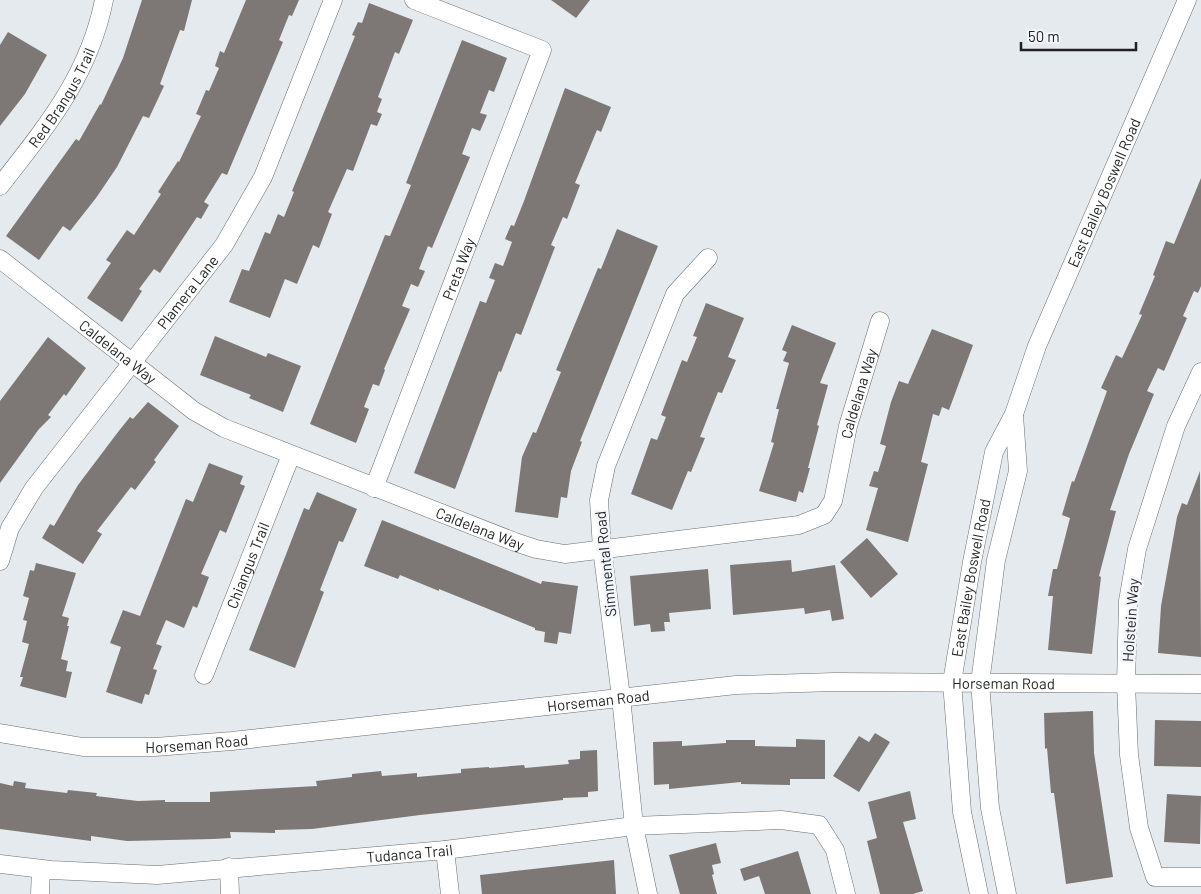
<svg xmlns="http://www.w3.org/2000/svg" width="1201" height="894" viewBox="0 0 1201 894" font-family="Barlow,sans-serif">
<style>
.building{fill:#7d7875}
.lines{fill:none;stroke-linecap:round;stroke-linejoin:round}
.minor-casing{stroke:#696d71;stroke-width:19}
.minor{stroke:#fff;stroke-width:18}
.labels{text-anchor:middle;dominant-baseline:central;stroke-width:5;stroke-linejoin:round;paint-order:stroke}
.street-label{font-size:15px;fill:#1f2122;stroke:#f3f7fc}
</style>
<rect width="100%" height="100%" fill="#e5eaee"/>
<path class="building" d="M142,0H192L184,31L180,30L160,84L164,86L149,118L143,116L117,167L96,198L70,231L63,226L39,260L6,236L76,139L79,141L100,104L101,105L123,58Z
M246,0H299L292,16L289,15L279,40L283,42L227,175L222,173L204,202L209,205L201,219L197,217L160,273L154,269L139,289L142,291L122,322L87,298L111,263L106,260L127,230L134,235L161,194L158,192L178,161L179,162L201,116L196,114L206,90L209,91L219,68L215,66L220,51L224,53Z
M551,0H590L576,18Z
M369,3L413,20L399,54L395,52L378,97L382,99L377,112L382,114L377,126L371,124L353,171L347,169L328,212L332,214L319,248L313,245L297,284L285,279L270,318L229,302L242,269L249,271L265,232L270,234L278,214L284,217L294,192L292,191L355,36L352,35L358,22L362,23Z
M8,32L47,55L25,94L0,126V45Z
M462,40L507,58L494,92L489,90L480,113L487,115L480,131L472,128L462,154L470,157L432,248L428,246L419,269L425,271L418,287L411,284L402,306L410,309L384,369L385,370L379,386L373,384L364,407L369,409L356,443L310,424L385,235L390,236L411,185L406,183Z
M565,88L611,107L601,132L597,130L575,183L580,185L567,219L563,217L551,245L555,247L521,335L516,333L501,372L499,371L455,489L414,473L480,301L486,303L495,280L489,278L495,263L503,266L512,242L505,239L511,225L514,226L524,201Z
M1201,178V286L1198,293L1194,291L1183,316L1187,318L1164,371L1158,368L1147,391L1154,394L1129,454L1110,510L1116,511L1099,576L1101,577L1092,654L1048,650L1053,596H1048L1053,569H1057L1070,518L1062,515L1072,481L1074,482L1107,391L1101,388L1116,355L1122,358L1142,315L1139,314L1155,276L1153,275L1166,241L1174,244Z
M617,229L658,246L580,441L582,442L571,471L567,498L561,497L558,518L515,512L522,457L533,432L536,433L561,372L556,370L598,268L601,269Z
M706,303L744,318L728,357L736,360L722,393L718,392L700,437L705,438L691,472L688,471L672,510L631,494L651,438L657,440L666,417L661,415L682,360L687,362L697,337L693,336Z
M792,325L836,343L820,383L828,385L817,425L819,426L808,468H810L803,493L799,491L796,502L759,491L774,443L771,442L779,409H776L789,363L783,361L787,352L782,350Z
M932,329L973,345L949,410L942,407L939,416L933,414L921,462L928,464L908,542L866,530L878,488L869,486L874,471L878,472L886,446L880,444L891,402L899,381L908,384Z
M215,336L266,357L268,353L301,366L283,412L249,398L251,395L200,375Z
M48,337L86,368L66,396L64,394L48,415L51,417L39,429L0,483V401Z
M148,402L179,426L154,460L156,462L135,490L131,487L97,531L102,534L83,564L42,538L50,524L54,526L78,485L118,432L130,417L133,419Z
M209,463L243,476L240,484L245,486L226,533L220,530L201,574L209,577L197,608L193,606L184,628L166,620L156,644L162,646L153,669L157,670L149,695L145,694L142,704L106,692L121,647L110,643L123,610L140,616L186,499L193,502Z
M1200,471L1201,657L1158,653L1161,606L1177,517L1182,503L1187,505Z
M317,492L357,509L343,542L339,541L320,590L324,592L295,668L249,650L304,508L309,510Z
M382,520L541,584L542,581L578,586L571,634L559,632L557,644L544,642L545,632L535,630V628L439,589V591L400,575L398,579L364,566Z
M867,538L898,574L871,598L840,562Z
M791,560L792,572L835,565L844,619L832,621L830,610L805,614L804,608L733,615L730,565Z
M36,563L76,573L62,616L69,618L67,626H69L61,659L68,661L66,671L72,672L66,698L20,686L23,677H20L29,644L22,642L27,621L23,620L29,598L23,596L30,570L34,571Z
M708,569L711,609L669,613L670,622H664L665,631L651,632L650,624L634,626L630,576Z
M1093,711L1094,753L1113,877L1066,884L1054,793H1051L1047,748L1045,749L1044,713Z
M1155,720L1201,721V767L1154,766Z
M875,733L890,742L859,792L833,776L859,736L869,742Z
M796,739L825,740V779H790V785L741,784V782L669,789V784L654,785L653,742L682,741V746L726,743V740H755V746L796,747Z
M597,750L598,791L588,792V797L563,798V800L420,815L312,829L275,830V833L230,832L231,838L213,839L127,841L91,836V841L0,829V783L13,786L14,781L26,783L25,788L67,793L68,790L97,793L96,796L138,801L165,800V802H210V792L317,786L316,781L352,777V774L381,771L382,776L417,773V777L461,773V769L489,767V768L524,765L525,768L569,764L568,760L580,759V751Z
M910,791L916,819L903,822L923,891L913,894H880L867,841L877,838L868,802Z
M1167,794L1201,796L1200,844L1164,842Z
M716,843L721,863L712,865L714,874L712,875L717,894H680L669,855Z
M798,851L811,894H765L759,876L744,881L740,869Z
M614,860L616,894H482L480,875Z"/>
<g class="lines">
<defs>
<g id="minor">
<path id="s1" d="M0,186C46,127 89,76 104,0"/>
<path id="s2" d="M0,259L194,411L224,428L515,542L536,549L565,554L799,525L824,515L833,501L848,426L880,321"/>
<path d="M1201,372L1176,426L1137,549L1128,601L1126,684L1129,755L1139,828L1155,877H1201"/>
<path id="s3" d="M374,488L542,50L414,0"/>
<path id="s4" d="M0,561L10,528L34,488L224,245L263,177L333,0"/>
<path id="s5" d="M204,675L291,455"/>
<path id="s6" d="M0,733L83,747H155L232,741L736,685L834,682L1201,684"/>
<path d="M445,850L450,894"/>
<path id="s7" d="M0,864L51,870L157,875L445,850L634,826L781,820L819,825L835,850L846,894"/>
<path d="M229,867L230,894"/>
<path d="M40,894L41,869"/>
<path d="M648,894L634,826L621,697L602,549L599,500L606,466L675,294L708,258"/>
<path id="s8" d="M979,894L962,812L952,682L972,562L994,452L1014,414L1037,346L1187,0"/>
<path d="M1007,894L990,808L980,683L996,560L1018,471L1014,415"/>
</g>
</defs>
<use href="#minor" class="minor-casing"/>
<use href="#minor" class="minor"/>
</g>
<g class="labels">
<g class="street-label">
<text stroke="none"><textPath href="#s1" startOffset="108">Red Brangus Trail</textPath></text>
<text stroke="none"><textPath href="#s8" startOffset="730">East Bailey Boswell Road</textPath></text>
<text stroke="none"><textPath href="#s3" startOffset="235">Preta Way</textPath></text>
<text stroke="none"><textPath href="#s4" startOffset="330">Plamera Lane</textPath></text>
<text stroke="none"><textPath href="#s2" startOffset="150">Caldelana Way</textPath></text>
<text stroke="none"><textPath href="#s2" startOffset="1035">Caldelana Way</textPath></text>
<text stroke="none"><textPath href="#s2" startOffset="556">Caldelana Way</textPath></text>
<text transform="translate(605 564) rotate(-96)">Simmental Road</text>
<text stroke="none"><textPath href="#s5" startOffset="118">Chiangus Trail</textPath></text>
<text stroke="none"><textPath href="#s8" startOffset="320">East Bailey Boswell Road</textPath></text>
<text transform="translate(1130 620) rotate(-86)">Holstein Way</text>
<text stroke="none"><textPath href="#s6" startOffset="1008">Horseman Road</textPath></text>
<text stroke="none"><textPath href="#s6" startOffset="602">Horseman Road</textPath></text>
<text stroke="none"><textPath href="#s6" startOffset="198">Horseman Road</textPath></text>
<text stroke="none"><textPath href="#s7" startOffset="411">Tudanca Trail</textPath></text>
</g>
</g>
<path d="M1021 42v8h115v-8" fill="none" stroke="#1f2122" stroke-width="2.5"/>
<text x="1028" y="42" font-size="15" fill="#1f2122" stroke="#f3f7fc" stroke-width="4" paint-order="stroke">50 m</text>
</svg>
